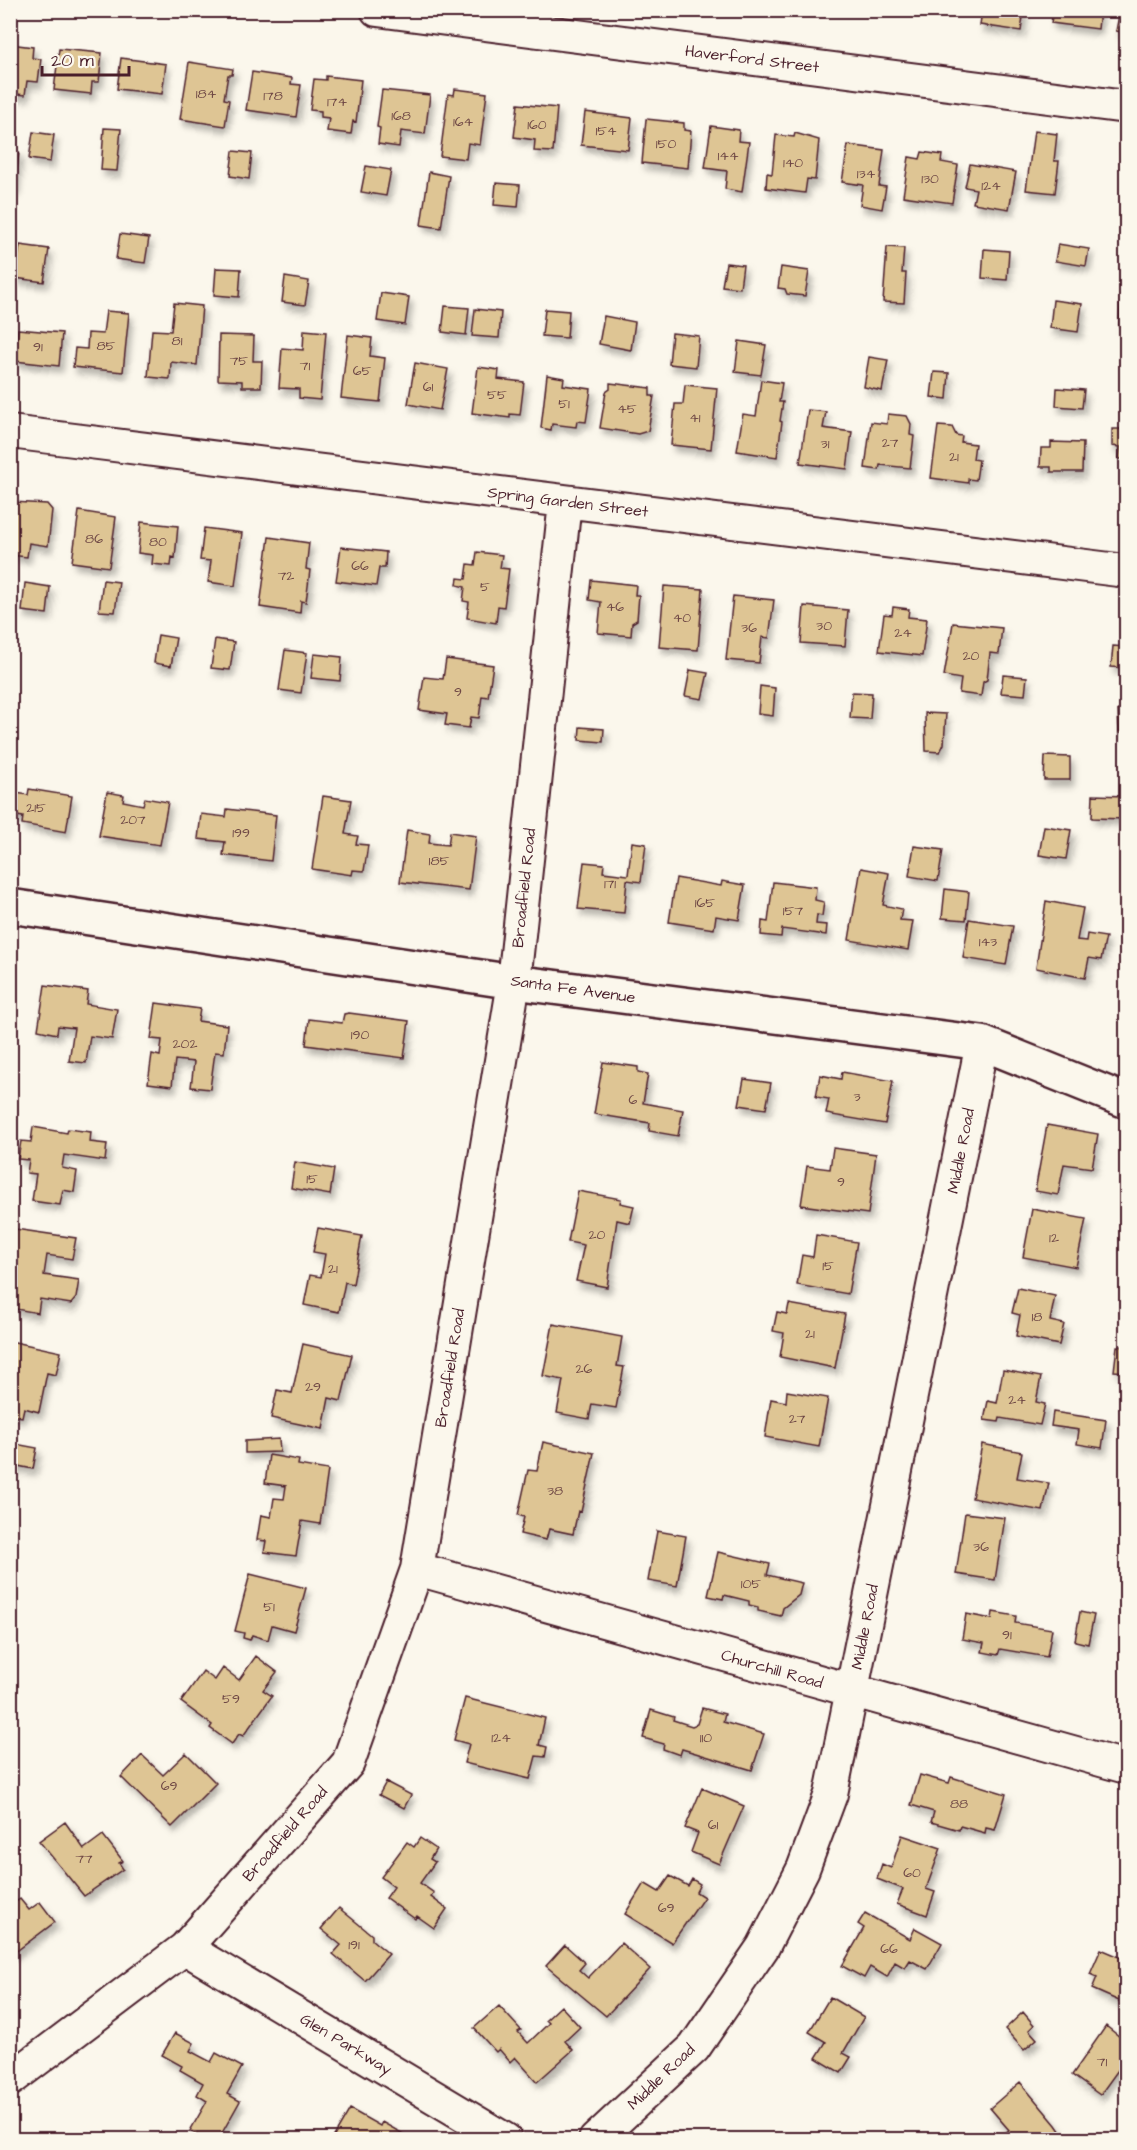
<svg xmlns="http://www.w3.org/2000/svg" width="1137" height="2150" viewBox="0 0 1137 2150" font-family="'Architects Daughter',sans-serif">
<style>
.building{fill:#dec594;stroke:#4a1f2b;stroke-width:1.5;filter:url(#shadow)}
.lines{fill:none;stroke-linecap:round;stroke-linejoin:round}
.street-casing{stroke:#4a1f2b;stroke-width:36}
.secondary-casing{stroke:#4a1f2b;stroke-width:38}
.street{stroke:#fbf7ec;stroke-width:32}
.secondary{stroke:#fbf7ec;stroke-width:33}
.labels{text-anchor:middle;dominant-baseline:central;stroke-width:5;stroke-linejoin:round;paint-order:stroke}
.number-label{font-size:14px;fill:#6f4845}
.street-label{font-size:16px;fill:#4a1f2b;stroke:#fbf7ec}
</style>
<defs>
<filter id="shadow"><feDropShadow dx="3.5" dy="6" stdDeviation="3" flood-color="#0004"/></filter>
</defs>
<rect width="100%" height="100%" fill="#fbf7ec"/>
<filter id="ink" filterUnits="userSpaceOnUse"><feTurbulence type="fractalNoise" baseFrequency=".0167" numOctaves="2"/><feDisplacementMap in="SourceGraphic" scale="12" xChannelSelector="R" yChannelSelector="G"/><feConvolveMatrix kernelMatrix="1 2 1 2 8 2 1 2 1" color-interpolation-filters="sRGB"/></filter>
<g filter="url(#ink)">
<path class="building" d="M982,10H1024L1021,31L980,25Z
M1053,10H1100L1098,29L1051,23Z
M1120,10H1126V33L1116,31Z
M10,44L33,47L32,58L41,59L38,82L27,81L25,95L10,93Z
M59,49L102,53L99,82H92L91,94L54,90Z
M121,58L166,64L162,94L117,89Z
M189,62L233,69L232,75H228L224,99L229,100L225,126L180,119Z
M252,72L292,78L291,84L301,85L296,117L246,110Z
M326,76L361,80L356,122L353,121L351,134L327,131L329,118L321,117V111L310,110L314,79L326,80Z
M455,89L487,93L480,145L468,143L466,159L440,156L448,94L454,95Z
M382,90L430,95L425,134L401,131L399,147L378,144L380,128L377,127Z
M518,104L557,108L553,152L534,151L535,140L514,137Z
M585,112L632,118L628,150L581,145Z
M646,119L684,123V130L691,131L688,168L642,163Z
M711,126L739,130L738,141L749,142L742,192L725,189L727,171L705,168Z
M104,128L121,129L117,171L101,170Z
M1034,131L1057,134L1054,161H1059L1055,193L1026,190Z
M33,132L54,135L50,162L29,159Z
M795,133L819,140L815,180L807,179L805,193L766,188L767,173L772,174L776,135L794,137Z
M848,145L884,150L879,186L886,187L882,209L860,205L863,185L842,182Z
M10,151L19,152L15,190H10Z
M233,151L252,153L249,179L230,176Z
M922,152L942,155L941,162L958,165L952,203L903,196L909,157L920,159Z
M970,164L1016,172L1009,209L973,203L976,189L965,187Z
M366,166L391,170L386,196L361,192Z
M429,172L449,176L441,228L421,225Z
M496,183L520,185L518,207L494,205Z
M120,234L149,238L145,263L116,259Z
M1058,244L1089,249L1086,266L1055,261Z
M20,245L49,249L44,282L15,278Z
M887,247L904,248L902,273H906L904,303L883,302Z
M984,249L1009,251L1007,280L982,278Z
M726,263L743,265L740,288L722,286Z
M781,267L809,271L805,296L787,294L785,289L778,288Z
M216,268L241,269L239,297L214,295Z
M285,277L309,281L305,305L282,302Z
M1121,285L1126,286V327H1119Z
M381,293L409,297L405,325L377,321Z
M1053,300L1082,304L1078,332L1050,328Z
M174,303L202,306L197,365L171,362L170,379L148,377L152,330L171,331Z
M445,306L469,308L466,335L442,332Z
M475,309L501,312L499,338L472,336Z
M545,309L569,311L567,338L542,336Z
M106,311L129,313L123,372L73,367L75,348L87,349L88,333L103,334Z
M604,316L635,322L631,350L599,344Z
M18,329L62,333L59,366L15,361Z
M304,330L326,332L320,400L299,398V389L279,388L282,348L303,350Z
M672,333L699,336L696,367L669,364Z
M219,335L254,336L253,361H262L261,387H242V381L218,380Z
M348,335L372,338L370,356L385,358L380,402L341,398Z
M739,341L766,345L761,375L735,372Z
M869,357L888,360L882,391L864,387Z
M415,363L448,369L440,410L408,404Z
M478,367L499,370L498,379L524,382L520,415L510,414V418L472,413Z
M934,372L949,373L947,399L931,397Z
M547,375L564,378L563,385L591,389L586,422L577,421L576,427L552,424L551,430L541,428Z
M761,380L782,383L779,402H783L780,421L782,422L777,457L737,451L743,414L756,416Z
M610,383L650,388V396H654L648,431L638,434L600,428L606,392L610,389Z
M685,385L717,388L711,449L671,445L675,404H683Z
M1057,388L1084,390L1082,408L1056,406Z
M808,410L826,412L823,428L852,432L847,469L800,463Z
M888,414L907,416L911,424L910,435L914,436L910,468L880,465L879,470L865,468L871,422L887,424Z
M938,426L952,427L956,435L962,436L961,442L975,444L973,459L979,460L976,480L968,479V483L931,478Z
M1112,429H1126V469L1125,459H1119L1120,447L1112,446Z
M1051,442L1083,443L1082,472H1051V467H1040L1041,448H1051Z
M12,502L47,504L52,510L48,546L29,543L27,557L10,555Z
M79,511L116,517L109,567L72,562Z
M141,522L178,526L175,558L172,557L171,566L152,564L153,555L138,553Z
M204,528L242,533L235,586L208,582L211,561L200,560Z
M269,537L309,543L306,569L310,570L306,602L301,601L300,613L260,607Z
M341,547L386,552L385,568H379L376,586L336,581Z
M477,552L502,555L500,568L509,569L504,607L498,606L496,623L467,618L469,602L463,601L465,587L457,585L458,578L466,579L468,564L475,565Z
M103,580L119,582L115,612L99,611Z
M591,580L636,585L635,595H639L637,620L632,623L631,636L598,633L601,602L589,600Z
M25,583L50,587L47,614L22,611Z
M664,586L703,589L698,650L659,647Z
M733,596L774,600L769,638L762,637L759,663L726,660Z
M804,606L848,610L845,646L801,643Z
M893,607L909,609L908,617L927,619L922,656L879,651L884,614L892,615Z
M953,623L1002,628L999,654L990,653L987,680L983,682L981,696L959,693L961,679L944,676Z
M158,635L176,638L171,666L154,663Z
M215,639L234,642L230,670L211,668Z
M1113,646L1126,647V668L1111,667Z
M285,650L307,653L301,693L279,690Z
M314,654L342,657L340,681L311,678Z
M446,659L493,665L488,697L482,696L479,718L471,717L469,728L445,725L447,714L419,710L424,677L443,679Z
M690,670L708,673L702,699L685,696Z
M1003,675L1027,677L1025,695L1001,693Z
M760,686L775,688L773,716L758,714Z
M852,692L872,693L870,719L850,718Z
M1118,710H1126V733H1119Z
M925,713L946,714L944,744L940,752L926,751Z
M580,727L604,729L603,742L579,740Z
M1045,756L1070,757V780H1044Z
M29,789L72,796L66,832L22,824L23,817L10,815V792L28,795Z
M107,792L124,795L123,801L143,805L145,798L168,802L160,845L99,836Z
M1093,795L1126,796V819L1092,818Z
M323,796L351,800L345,834L358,836L356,844L368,845L364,871L353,870L352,875L312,869Z
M227,809L276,815L271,861L223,855L225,842L198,839L201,814L226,817Z
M1044,826L1071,830L1066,859L1039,855Z
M407,830L430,834L429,843L448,845L450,832L476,836L469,890L400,882Z
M632,842L646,844L641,882L627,880L624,913L578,909L584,862L604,864L603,872L628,875Z
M914,846L943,850L938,881L909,876Z
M861,868L889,873L883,905L902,909L900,920L913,921L908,950L849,940Z
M676,878L721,886L722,881L745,885L739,920L716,916L714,929L669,922Z
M773,882L816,887L815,900L824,902L822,916L817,915L816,924L827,925L826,935L782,929L781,937L761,935L762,921L768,922Z
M945,889L969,892L966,920L942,918Z
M1046,901L1083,908L1077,940L1086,941L1087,934L1106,937L1101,960L1089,958L1085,978L1036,968Z
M969,919L1013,926L1006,965L963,958Z
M45,985L88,991L86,1004L117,1009L112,1039L90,1036L86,1063L69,1061L74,1028L58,1026L57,1034L38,1030Z
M156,1003L200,1009L198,1021L227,1025L224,1053L215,1052L210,1089L191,1087L194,1062L175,1060L172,1086L148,1083L152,1054L160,1056L162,1040L151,1039Z
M349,1013L409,1021L404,1058L306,1045L309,1019L342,1023L344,1014Z
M603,1062L638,1067V1072L648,1074L643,1103L683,1110L678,1136L649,1131L650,1123L594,1114Z
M842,1072L893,1081L885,1124L826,1114L829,1099L816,1097L820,1075L841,1079Z
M744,1079L771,1083L766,1109L739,1105Z
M1047,1125L1098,1134L1092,1168L1064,1164L1058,1195L1035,1191Z
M33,1127L67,1133L68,1129L91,1132L90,1142L107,1144L105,1161L64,1155L62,1168L77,1171L74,1192L63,1190L60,1205L32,1201L36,1174L27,1173L29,1160L18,1159L21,1141L31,1142Z
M833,1148L876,1154L868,1214L801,1205L807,1166L830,1169Z
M295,1162L334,1169L330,1195L291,1188Z
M578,1191L621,1199L620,1203L634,1206L630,1223L617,1220L607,1287L576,1281L584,1245L568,1242Z
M1032,1209L1086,1219L1076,1267L1023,1257Z
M318,1228L362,1236L353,1284L345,1282L339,1312L304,1305L310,1275L321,1277L325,1254L313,1252Z
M15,1229L76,1238L72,1259L47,1255L44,1275L79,1280L76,1298L71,1304L40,1299L38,1313L10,1308L15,1273L10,1272V1259Z
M816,1235L857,1242L848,1294L797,1285L802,1255L813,1257Z
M1018,1288L1055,1296L1050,1321L1064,1324L1059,1345L1016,1336L1020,1315L1012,1313Z
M789,1304L845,1314L835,1368L780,1357L784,1333L773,1331L777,1312L787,1314Z
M553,1324L622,1337L617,1366L624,1367L616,1408L592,1404L589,1419L557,1413L563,1380L543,1376Z
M10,1341L61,1352L56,1375L47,1373L39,1412L24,1408L22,1417L10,1415Z
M303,1344L352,1355L341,1401L329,1398L323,1429L271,1418L277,1390L292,1393Z
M1117,1346L1126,1347V1372L1114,1371Z
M1003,1370L1041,1377L1036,1402L1045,1404L1040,1425L1000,1418L999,1422L984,1420L988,1401L997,1403Z
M787,1391L828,1398L819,1447L765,1437L771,1399L786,1402Z
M1053,1412L1106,1420L1102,1448L1077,1444L1079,1430L1051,1426Z
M279,1439L280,1452L245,1453V1441Z
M543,1442L594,1453L581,1512L578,1511L573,1534L549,1529L546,1540L520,1534L524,1517L518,1515L528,1470L537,1471Z
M10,1443L37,1448L33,1469L13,1465L10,1478Z
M982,1444L1022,1452L1017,1478L1049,1483L1043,1511L972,1498Z
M269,1455L299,1460L298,1465L328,1470L320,1524L302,1521L296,1556L264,1552L266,1541L257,1540L261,1515L271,1517L274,1498L284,1499L286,1486L265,1483Z
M965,1513L1005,1518L995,1580L956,1574Z
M657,1531L686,1536L677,1586L648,1581Z
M718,1552L770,1564L767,1575L802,1583L799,1595L783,1608L781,1616L758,1611V1607L749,1605V1601L724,1595L723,1599L708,1596Z
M250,1574L306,1588L294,1631L272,1625L268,1640L252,1635L250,1640L243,1638L244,1633L235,1631Z
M993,1612L1016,1616L1015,1623L1052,1629L1047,1657L1000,1649L998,1655L982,1652L984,1643L962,1639L966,1614L992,1619Z
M1080,1612L1094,1615L1088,1644L1075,1641Z
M256,1656L277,1672L263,1690L272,1696L243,1736L239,1734L232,1744L210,1728L212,1725L181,1702L203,1671L215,1680L223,1668L239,1680Z
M465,1698L545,1718L539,1745L547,1747L545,1757L536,1756L530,1779L464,1763L469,1744L454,1740Z
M702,1708L725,1714L723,1722L764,1734L752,1770L682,1749L680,1755L663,1749L664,1744L643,1738L651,1710L674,1717L673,1720L692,1726L697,1724Z
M186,1753L216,1783L172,1827L121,1777L142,1755L163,1775Z
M920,1775L949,1783L951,1777L1006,1794L995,1830L986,1828L985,1833L960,1826L959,1830L931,1822L934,1812L911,1805Z
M386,1782L411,1795L404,1808L379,1795Z
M702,1788L744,1806L719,1864L691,1852L698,1833L685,1828Z
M65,1822L84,1849L103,1835L123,1861L119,1863L123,1869L84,1896L39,1841Z
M902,1835L941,1848L926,1889L935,1892L927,1915L897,1904L903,1889L877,1879L882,1864L891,1868Z
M420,1838L436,1849L430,1859L435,1862L420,1883L434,1893L431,1897L447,1909L434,1928L417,1916L415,1919L386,1898L394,1887L381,1877L407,1842L414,1847Z
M670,1876L688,1886L692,1879L700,1884L696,1892L704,1897L672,1943L625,1914L644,1883L659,1892Z
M20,1899L29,1910L40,1902L55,1922L10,1956V1906Z
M339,1908L372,1935V1940L389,1954L365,1981L333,1954L341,1945L321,1929Z
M865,1913L910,1939L915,1928L942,1943L927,1969L910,1960L905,1968L895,1962L887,1977L870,1967L864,1978L842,1966L864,1928L858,1924Z
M621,1943L650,1969L606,2016L546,1966L565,1945L585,1963L579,1970L588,1978Z
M1126,1947V2004L1092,1989L1097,1977L1090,1974L1101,1949L1122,1958Z
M830,1997L864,2017L843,2053L851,2057L841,2073L816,2058L826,2042L809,2032Z
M499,2006L521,2030L518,2032L528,2043L549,2023L546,2020L561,2006L580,2027L565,2041L573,2050L537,2082L515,2057L510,2062L499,2049L496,2052L474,2028Z
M1023,2012L1034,2025L1029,2030L1037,2039L1024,2050L1005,2029Z
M1106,2026L1125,2041L1120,2048L1126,2053V2059L1100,2095L1072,2075Z
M175,2033L194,2043L190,2051L211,2062L216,2053L242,2067L227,2094L240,2101L218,2140H206L190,2131L207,2101L197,2095L203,2083L180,2070L182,2066L162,2055Z
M1020,2082L1056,2125L1065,2138L1063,2140H1011L1005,2133L1009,2130L990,2108Z
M350,2109L380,2126L382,2122L414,2140H336L333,2138Z"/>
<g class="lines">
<defs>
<path id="street" d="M377,10L1126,107
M10,432L1126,571
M417,1569L1126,1767
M185,1948L506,2140
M10,2080L185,1948L348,1763L417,1569L514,982L565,502
M595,2140L694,2048L763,1947L803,1869L831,1794L982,1043"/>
<path id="secondary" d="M10,906L514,982L982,1043L1126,1101"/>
</defs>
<use href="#street" class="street-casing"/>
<use href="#secondary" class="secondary-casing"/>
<use href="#street" class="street"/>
<use href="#secondary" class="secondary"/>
</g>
</g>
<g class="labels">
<g class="number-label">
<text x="206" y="94">184</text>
<text x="273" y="96">178</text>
<text x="337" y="102">174</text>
<text x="401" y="116">168</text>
<text x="463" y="122">164</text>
<text x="537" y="125">160</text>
<text x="606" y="131">154</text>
<text x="666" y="144">150</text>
<text x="728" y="156">144</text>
<text x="793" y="163">140</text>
<text x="866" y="174">134</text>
<text x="930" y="179">130</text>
<text x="991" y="186">124</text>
<text x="177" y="341">81</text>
<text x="106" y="346">85</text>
<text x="38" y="347">91</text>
<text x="239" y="361">75</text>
<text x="305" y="366">71</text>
<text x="362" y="371">65</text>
<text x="428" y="387">61</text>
<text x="497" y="395">55</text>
<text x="564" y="404">51</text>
<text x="627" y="409">45</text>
<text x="695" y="418">41</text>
<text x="890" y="443">27</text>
<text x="825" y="444">31</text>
<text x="954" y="457">21</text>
<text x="94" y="539">86</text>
<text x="158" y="542">80</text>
<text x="360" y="566">66</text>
<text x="286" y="576">72</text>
<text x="485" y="587">5</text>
<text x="615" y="607">46</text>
<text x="682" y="618">40</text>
<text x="824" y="626">30</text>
<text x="749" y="628">36</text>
<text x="903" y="633">24</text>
<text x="971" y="656">20</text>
<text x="458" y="692">9</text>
<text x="36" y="808">215</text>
<text x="133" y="820">207</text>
<text x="241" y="833">199</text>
<text x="439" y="861">185</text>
<text x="610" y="884">171</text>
<text x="705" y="903">165</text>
<text x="793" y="911">157</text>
<text x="988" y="942">143</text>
<text x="360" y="1035">190</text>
<text x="185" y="1044">202</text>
<text x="857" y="1097">3</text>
<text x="633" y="1100">6</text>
<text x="312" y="1179">15</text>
<text x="841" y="1182">9</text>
<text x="597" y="1235">20</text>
<text x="1054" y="1238">12</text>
<text x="828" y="1266">15</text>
<text x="333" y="1269">21</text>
<text x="1037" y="1317">18</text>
<text x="810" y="1334">21</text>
<text x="584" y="1369">26</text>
<text x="313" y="1387">29</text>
<text x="1017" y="1400">24</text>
<text x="797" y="1419">27</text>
<text x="555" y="1491">38</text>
<text x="981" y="1547">36</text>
<text x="751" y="1584">105</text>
<text x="269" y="1607">51</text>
<text x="1007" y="1635">91</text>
<text x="231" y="1699">59</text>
<text x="501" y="1738">124</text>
<text x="706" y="1738">110</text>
<text x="169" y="1786">69</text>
<text x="959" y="1804">88</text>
<text x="713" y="1825">61</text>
<text x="84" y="1859">77</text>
<text x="912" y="1873">60</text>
<text x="666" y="1908">69</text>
<text x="354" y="1945">191</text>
<text x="889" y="1949">66</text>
<text x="1102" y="2062">71</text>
</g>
<g class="street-label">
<text transform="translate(752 59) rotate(7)">Haverford Street</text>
<text transform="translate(568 502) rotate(7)">Spring Garden Street</text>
<text transform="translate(524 888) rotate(-84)">Broadfield Road</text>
<text transform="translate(573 989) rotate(8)">Santa Fe Avenue</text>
<text transform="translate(961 1151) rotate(-79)">Middle Road</text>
<text transform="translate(450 1368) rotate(-81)">Broadfield Road</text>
<text transform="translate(865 1627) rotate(-79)">Middle Road</text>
<text transform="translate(772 1669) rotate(16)">Churchill Road</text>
<text transform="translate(285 1834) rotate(-49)">Broadfield Road</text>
<text transform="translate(346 2044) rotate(31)">Glen Parkway</text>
<text transform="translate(661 2077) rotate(-44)">Middle Road</text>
</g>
</g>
<rect width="1137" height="2150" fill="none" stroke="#fbf7ec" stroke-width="36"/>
<rect x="18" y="18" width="1101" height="2114" fill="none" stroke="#4a1f2b" stroke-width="2" filter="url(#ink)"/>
<path d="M42 66v9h87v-9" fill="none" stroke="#4a1f2b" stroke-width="3"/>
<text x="51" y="66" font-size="18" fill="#4a1f2b" stroke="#fbf7ec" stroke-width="4.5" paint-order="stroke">20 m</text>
</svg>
